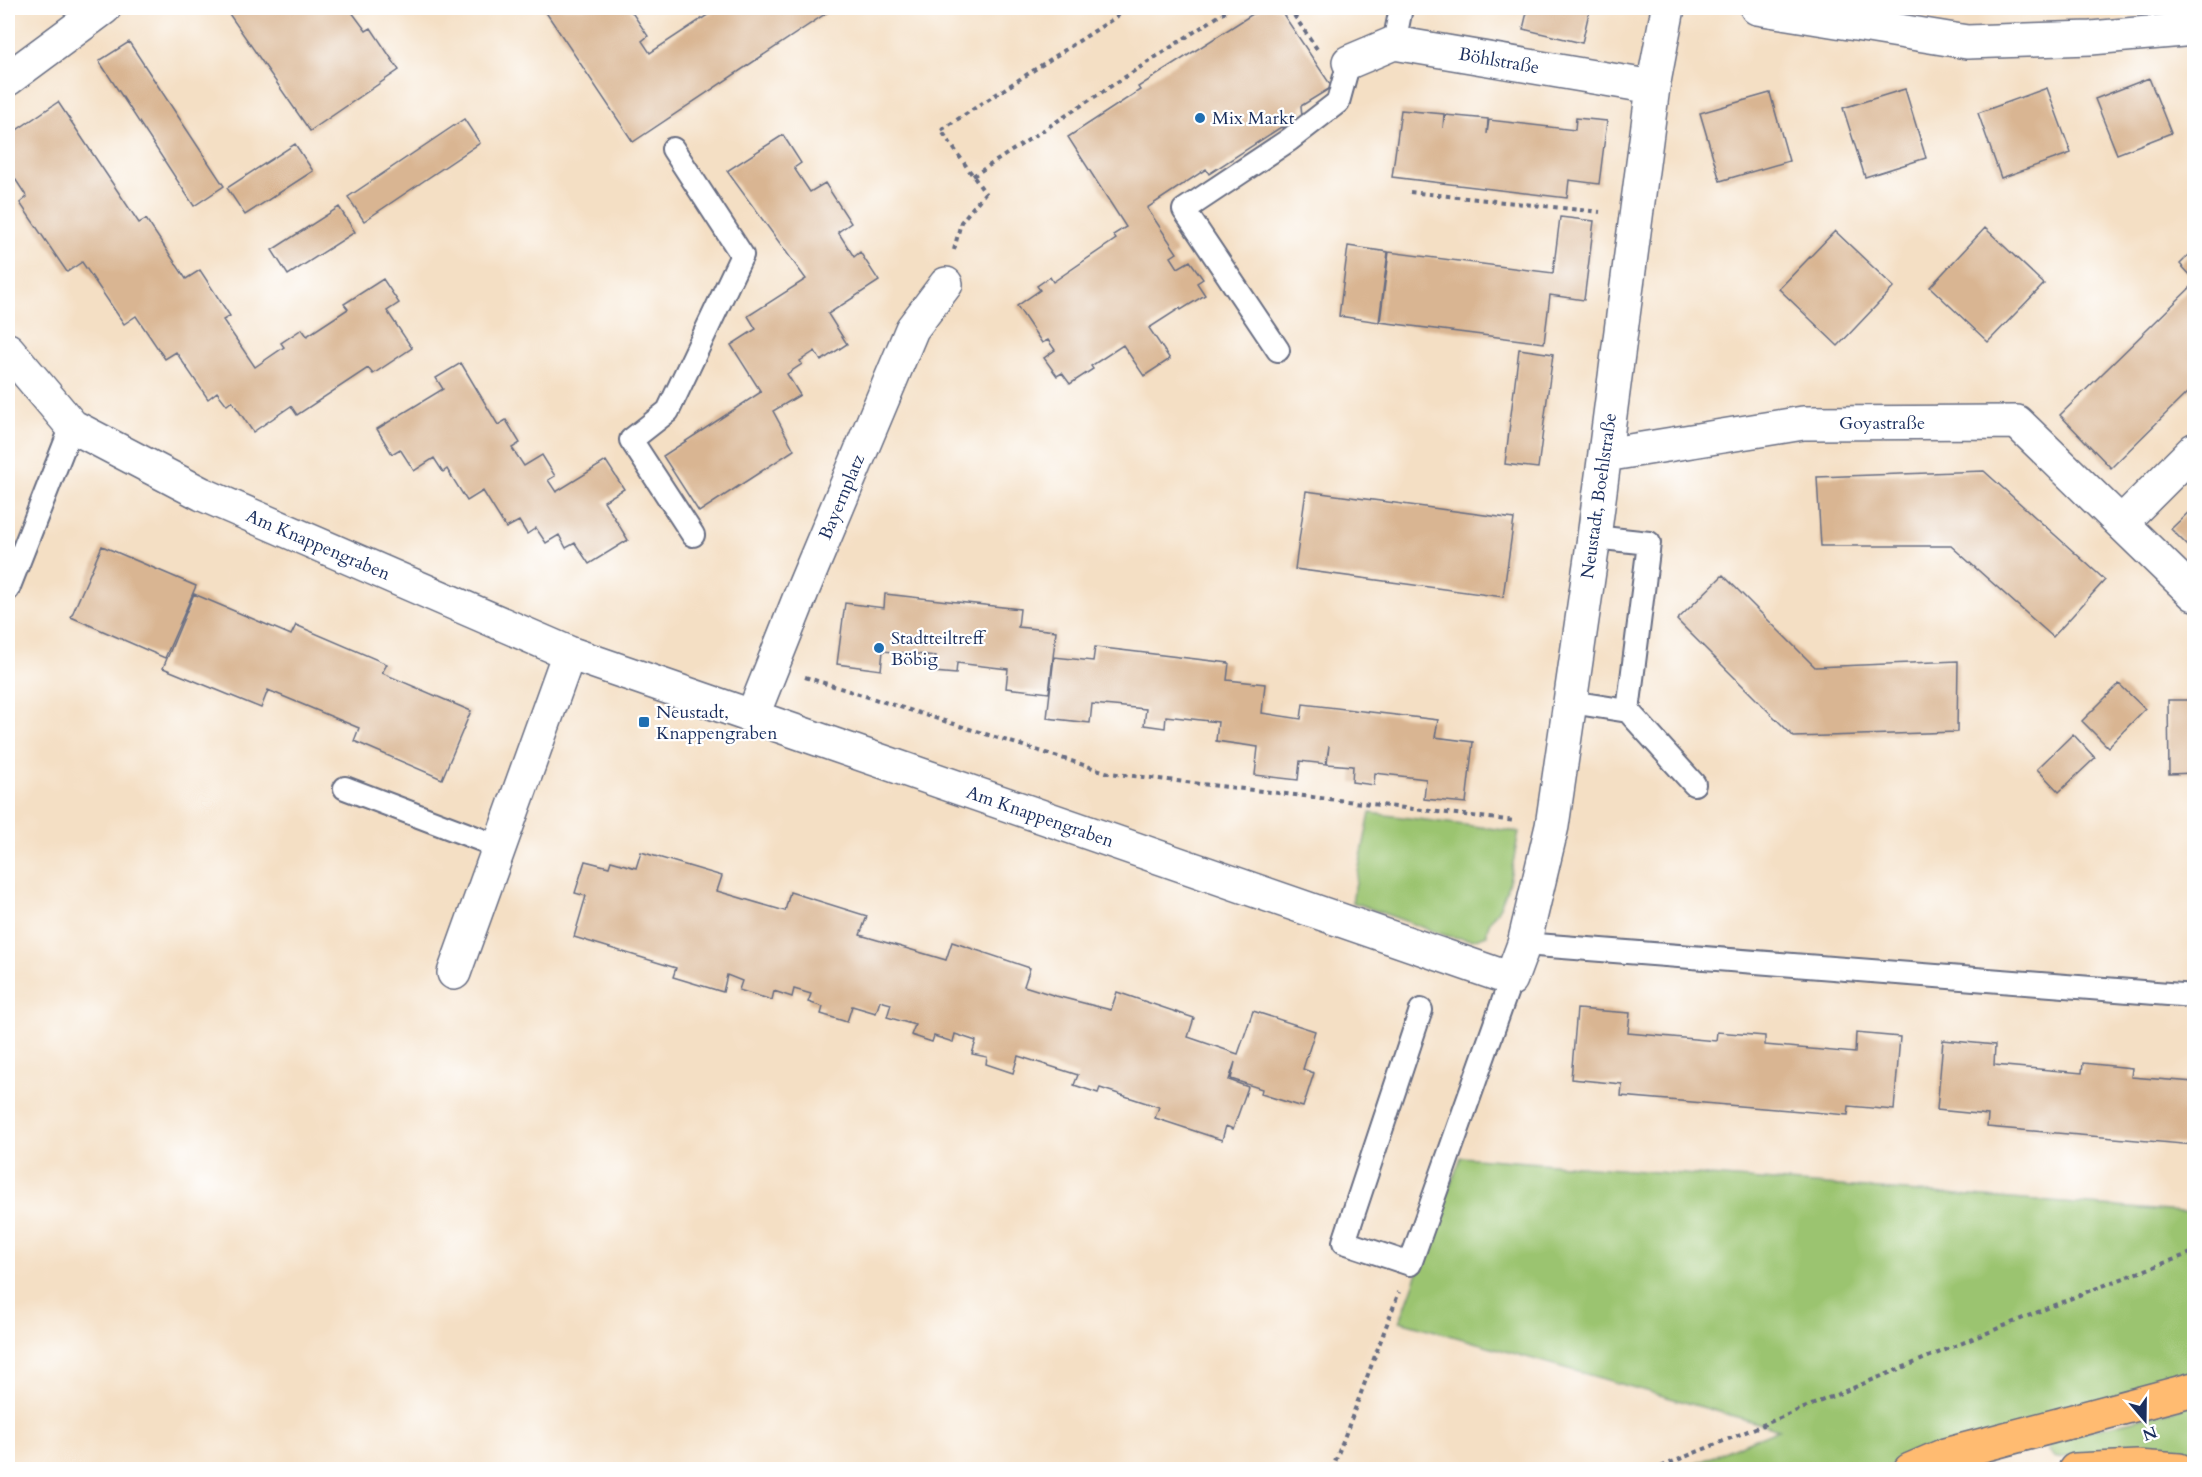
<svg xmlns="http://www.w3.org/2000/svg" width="2202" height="1477" viewBox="0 0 2202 1477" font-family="Cardo,serif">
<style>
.green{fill:#9bc470;stroke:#5b7a67;stroke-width:1.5}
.building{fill:#d9b592}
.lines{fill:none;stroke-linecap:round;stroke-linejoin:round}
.lane-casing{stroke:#676d82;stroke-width:26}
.street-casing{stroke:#676d82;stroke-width:36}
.primary-casing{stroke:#676d82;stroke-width:36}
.path{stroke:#676d82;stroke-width:4;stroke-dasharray:4.5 4.5;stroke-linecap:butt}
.lane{stroke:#fff;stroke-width:22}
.street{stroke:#fff;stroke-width:33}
.primary{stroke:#ffbb71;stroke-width:33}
.poi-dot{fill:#1f6fb2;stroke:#fff;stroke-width:2}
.labels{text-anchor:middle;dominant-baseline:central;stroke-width:4.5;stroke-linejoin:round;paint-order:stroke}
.street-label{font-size:18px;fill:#1b2f5e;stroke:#fff}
.poi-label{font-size:18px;fill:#1b2f5e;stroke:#fff;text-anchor:start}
</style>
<rect width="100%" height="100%" fill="#fff"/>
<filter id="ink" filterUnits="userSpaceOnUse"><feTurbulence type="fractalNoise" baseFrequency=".0167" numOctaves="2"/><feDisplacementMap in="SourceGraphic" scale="12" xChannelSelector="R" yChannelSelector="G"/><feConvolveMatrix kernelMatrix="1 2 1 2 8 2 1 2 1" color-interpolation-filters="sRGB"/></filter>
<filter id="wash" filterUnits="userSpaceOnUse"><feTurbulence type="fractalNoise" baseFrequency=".008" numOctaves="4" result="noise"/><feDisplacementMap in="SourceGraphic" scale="24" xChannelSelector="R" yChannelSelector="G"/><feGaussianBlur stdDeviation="1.35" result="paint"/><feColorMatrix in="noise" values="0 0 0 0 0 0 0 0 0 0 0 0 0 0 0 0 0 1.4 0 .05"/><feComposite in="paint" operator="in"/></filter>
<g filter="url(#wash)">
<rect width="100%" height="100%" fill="#f4dfc4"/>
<path class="green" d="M1370,813L1519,832C1514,856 1511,884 1500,906C1495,916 1486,923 1487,935L1473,940L1447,936L1352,902Z
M1461,1157L2194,1213V1380L1935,1449L1881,1469H1683L1779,1429L1400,1321Z
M2194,1405V1455C2148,1451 2102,1453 2056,1458L2048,1450L2051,1440Z"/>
<g id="blocks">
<path class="building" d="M225,8H349L366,31L371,28L399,70L310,131Z
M543,8H629L648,36L642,41L650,53L718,8H834L633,142Z
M1262,8H1279L1332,87L1301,106L1303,128L1281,127L1209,174L1206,169L1147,208L1177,253L1171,257L1178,268L1190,261L1203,279L1197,283L1205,295L1181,310L1180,308L1149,328L1170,359L1144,376L1123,345L1091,366L1093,369L1070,384L1062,373L1057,376L1044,358L1055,350L1048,340L1042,343L1017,306L1040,290L1037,286L1050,277L1053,282L1116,239L1113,235L1126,227L1068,137L1140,90L1138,87Z
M1528,8H1590L1582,43L1523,29Z
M129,42L224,186L194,206L99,61Z
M2149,78L2171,133L2117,154L2095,99Z
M2047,88L2071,153L2001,178L1978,113Z
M1905,89L1926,158L1865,177L1843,108Z
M1770,93L1789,161L1720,181L1700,113Z
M58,102L139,223L146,219L186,279L200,270L230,316L223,320L255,367L284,347L281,343L302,329L307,336L348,309L344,304L383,279L399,303L387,311L412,348L373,374L368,368L297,415L291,406L253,432L232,401L227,405L217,392L208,399L176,352L165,359L136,316L124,324L82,262L67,272L20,203L27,197L8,168V136Z
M1401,110L1444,114L1443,128L1445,115L1488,119L1487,134L1489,120L1575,130L1576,118L1607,121L1599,184L1569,180L1567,198L1392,177Z
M464,119L480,143L364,221L348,197Z
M783,135L801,163L794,168L810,192L825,183L851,223L838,232L854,257L860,252L879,281L828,314L847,344L821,361L815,351L800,361L802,364L787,374L800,395L773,411L794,450L699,512L663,456L761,392L731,345L756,329L748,316L806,279L727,171Z
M295,144L313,171L245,215L227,188Z
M339,207L355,232L288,275L272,250Z
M1560,217L1594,221L1584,300L1550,295L1544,343L1380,322L1389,252L1553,273Z
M1985,228L2044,284L1988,342L1930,287Z
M1835,231L1894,287L1838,346L1779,289Z
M1348,246L1388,252L1379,322L1339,316Z
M2194,250V279L2180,264Z
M2194,284V386L2111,468L2060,415Z
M1519,349L1553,354L1538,468L1505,464Z
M461,363L498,425L506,420L520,443L512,448L524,466L542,455L555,476L548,480L556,492L606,461L624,489L604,501L628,540L589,564L575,543L566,548L559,535L546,543L536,528L527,534L519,521L506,528L483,491L467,501L447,469L443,472L434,458L414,471L400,449L392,454L377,429L443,389L436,378Z
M1984,471L2105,580L2053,637L1951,546H1821L1817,477Z
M1306,491L1514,519L1503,597L1295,569Z
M2194,507V552L2171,529Z
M102,546L196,586L165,658L71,617Z
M1723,575L1815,667L1958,661L1957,732L1794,737L1677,620Z
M194,594L291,635L296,625L387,664L382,673L471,711L442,779L354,741L359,728L268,690L261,708L163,668Z
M885,594L1020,609L1018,627L1056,631L1049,693L1006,688L1008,669L957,663L956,674L934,672L936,656L883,651L881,670L837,664L845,603L884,608Z
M1095,647L1229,663L1227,680L1265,684L1262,713L1301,719L1303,704L1438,720L1435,737L1473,742L1466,803L1424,799L1426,779L1375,773L1374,785L1352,782L1353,766L1327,764L1329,746L1326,764L1300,761L1298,780L1255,775L1258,747L1216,741L1218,722L1166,716L1165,728L1144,725L1146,709L1092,704L1090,723L1047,718L1054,657L1093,661Z
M2119,684L2145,709L2108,747L2082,721Z
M2168,700H2194V773L2169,774Z
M2073,734L2095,758L2059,792L2037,769Z
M641,852L722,876L717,891L785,911L790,892L867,916L860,935L912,950L946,960L952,942L1030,968L1024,986L1056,996L1111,1010L1117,992L1194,1018L1188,1037L1238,1054L1253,1011L1315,1031L1303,1069L1314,1073L1303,1107L1261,1094L1262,1089L1231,1079L1235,1062L1229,1080L1248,1087L1233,1129L1226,1126L1222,1140L1155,1118L1159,1107L1100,1088L1098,1093L1074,1085L1078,1075L1018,1056L1013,1073L986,1064L987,1057L972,1054L976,1041L955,1034L953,1042L934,1036L932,1042L911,1035L915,1025L887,1017L891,1004L880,1001L876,1013L852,1006L847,1022L821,1014L823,1007L808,1002L811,994L794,989L792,997L774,991L772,1000L739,990L742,981L727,975L723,992L673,977L676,968L574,937L586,896L575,893L585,861L609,867L611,861L636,868Z
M1577,1009L1630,1013L1628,1033L1716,1041L1717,1032L1765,1036V1045L1855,1053L1856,1033L1900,1037L1894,1110L1849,1106L1848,1115L1621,1096L1622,1084L1571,1079Z
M1943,1040L1995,1045L1994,1065L2082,1073L2083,1063L2132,1068L2131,1077L2194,1082V1145L1987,1127L1988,1115L1937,1110Z"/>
</g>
</g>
<g filter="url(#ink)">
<use href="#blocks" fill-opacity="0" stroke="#676d82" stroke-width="1.5"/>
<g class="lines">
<defs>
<path id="lane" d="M1394,43L1401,8
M673,149L742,255L668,411L631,440L693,535
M1278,350L1184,210L1289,140L1338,102L1349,62
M1594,537L1649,543L1628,711L1694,784
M8,589L72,426
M1571,702L1628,711
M345,788L500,847
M1524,944L2194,996
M1421,1010L1344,1242L1410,1264L1511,979"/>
<path id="street" d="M1757,8L1967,42L2091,38L2183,30L2194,27
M1349,62L1394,43L1653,87
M8,79L104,8
M8,350L72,426L202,494L569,653L1511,979L1524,944L1552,826L1594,537L1653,87L1668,8
M1605,455L1803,423L2017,422L2194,594
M2121,523L2194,450
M752,717L803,589L912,329L946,284
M454,973L569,653"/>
<path id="primary" d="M1910,1470L1945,1455L2194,1389
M2075,1470L2137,1467L2179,1470"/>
</defs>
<use href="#lane" class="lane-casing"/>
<use href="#street" class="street-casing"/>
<use href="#primary" class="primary-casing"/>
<path class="path" d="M1289,8L1317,49
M973,176L1231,8
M1410,192L1600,212
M954,250L961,222L985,193L941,130L1130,8
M805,677L1109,773L1515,821
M1332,1470L1399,1292
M1653,1470L2089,1291L2194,1252"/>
<use href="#lane" class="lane"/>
<use href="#street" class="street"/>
<use href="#primary" class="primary"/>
</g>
</g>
<g class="poi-dot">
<circle cx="1200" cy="118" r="6"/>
<circle cx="879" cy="648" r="6"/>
<rect x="638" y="716" width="12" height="12" rx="3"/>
</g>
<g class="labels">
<g class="street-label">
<text transform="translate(1499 61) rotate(10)">Böhlstraße</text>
<text x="1882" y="423">Goyastraße</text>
<text transform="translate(1599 496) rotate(-82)">Neustadt, Boehlstraße</text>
<text transform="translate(842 497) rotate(-67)">Bayernplatz</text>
<text transform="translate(318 545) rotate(23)">Am Knappengraben</text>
<text transform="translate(1040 817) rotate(19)">Am Knappengraben</text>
</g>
<g class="poi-label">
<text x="1212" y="118">Mix Markt</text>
<text x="891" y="638">Stadtteiltreff<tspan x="891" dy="21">Böbig</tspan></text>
<text x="656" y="712">Neustadt,<tspan x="656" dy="21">Knappengraben</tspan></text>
</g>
</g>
<rect width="2202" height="1477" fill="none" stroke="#fff" stroke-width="30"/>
<g transform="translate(2145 1420) rotate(160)" stroke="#ffffff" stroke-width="4.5" paint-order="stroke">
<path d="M0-4.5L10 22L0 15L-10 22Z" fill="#1b2f5e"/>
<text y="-9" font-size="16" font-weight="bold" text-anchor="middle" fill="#1b2f5e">N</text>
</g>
</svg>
